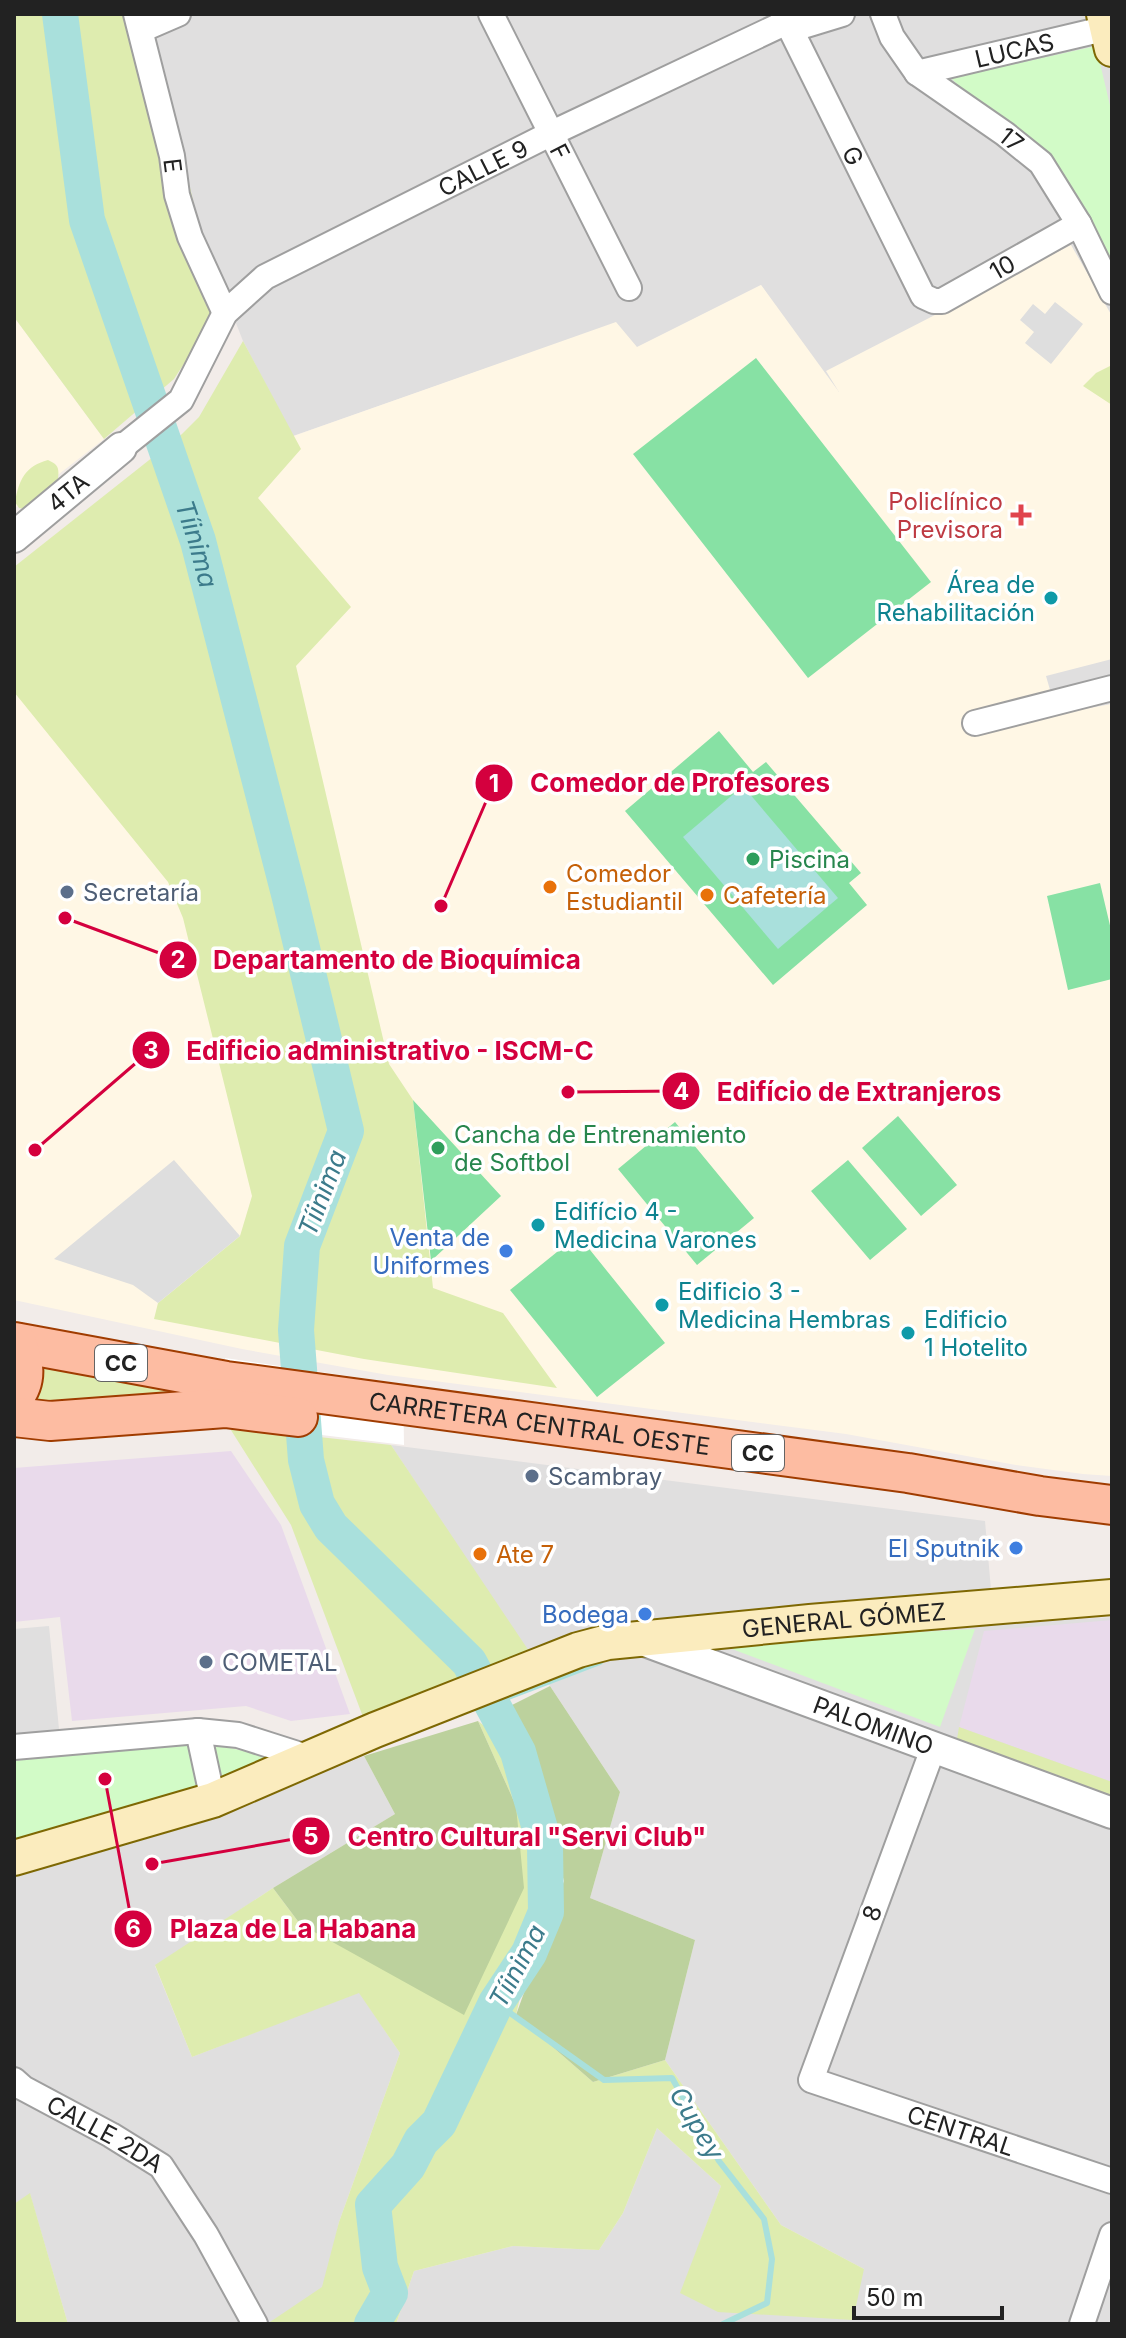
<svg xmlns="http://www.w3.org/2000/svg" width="1126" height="2338" viewBox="0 0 1126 2338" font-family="Inter,sans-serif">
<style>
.residential{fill:#e0dfdf}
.industrial{fill:#e9daeb}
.education{fill:#fff7e5}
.grass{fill:#deecaf}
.forest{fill:#bcd19d}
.park{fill:#d2fbc7}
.pitch{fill:#87e1a4}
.parking{fill:#dedede}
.water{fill:#a9e0dc}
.pier{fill:#fff}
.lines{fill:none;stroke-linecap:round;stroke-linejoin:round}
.stream{stroke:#a9e0dc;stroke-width:6}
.river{stroke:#a9e0dc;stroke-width:36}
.minor-casing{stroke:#9f9f9f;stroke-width:28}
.tertiary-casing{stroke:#9f9f9f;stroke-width:34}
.secondary-casing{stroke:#7e6803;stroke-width:38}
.primary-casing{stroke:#a03c00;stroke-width:42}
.minor{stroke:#fff;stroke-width:24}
.tertiary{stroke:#fff;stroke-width:30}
.secondary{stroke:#fbecbe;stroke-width:34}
.primary{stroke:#fdbca2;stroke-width:38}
.health-dot{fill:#e0444e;stroke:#fff;stroke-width:3}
.culture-dot{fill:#0f9aa8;stroke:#fff;stroke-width:3}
.leisure-dot{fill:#2e9e5b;stroke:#fff;stroke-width:3}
.food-dot{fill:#e8710a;stroke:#fff;stroke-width:3}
.service-dot{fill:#5c6f8a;stroke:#fff;stroke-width:3}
.shop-dot{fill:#3f7fe0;stroke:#fff;stroke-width:3}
.labels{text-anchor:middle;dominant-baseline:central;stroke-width:7;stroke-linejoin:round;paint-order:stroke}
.shield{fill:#fff;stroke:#646464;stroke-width:2}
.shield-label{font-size:22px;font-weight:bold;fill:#222}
.street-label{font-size:24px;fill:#222;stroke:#fff}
.health-label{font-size:24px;fill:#be3a42;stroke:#fff;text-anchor:end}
.culture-label{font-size:24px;fill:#0d838f;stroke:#fff;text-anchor:start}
.leisure-label{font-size:24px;fill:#27864d;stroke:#fff;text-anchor:start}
.food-label{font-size:24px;fill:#c56008;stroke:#fff;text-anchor:start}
.service-label{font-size:24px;fill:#4e5e75;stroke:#fff;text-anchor:start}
.shop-label{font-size:24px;fill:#366cbe;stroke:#fff;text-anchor:end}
.water-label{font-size:26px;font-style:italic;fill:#3c7b8b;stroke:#fff}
.leader{fill:none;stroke:#d4003e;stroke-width:3}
.callout-dot{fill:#d4003e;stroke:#fff;stroke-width:3}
.mark-label{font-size:24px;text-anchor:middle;font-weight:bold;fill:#fff}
.callout-label{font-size:26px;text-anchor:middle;font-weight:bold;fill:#d4003e;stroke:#fff;stroke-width:7;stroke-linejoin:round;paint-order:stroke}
</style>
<rect width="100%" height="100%" fill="#f2ece9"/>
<path class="residential" d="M149,14H1112V704L1057,714L761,285L636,348L616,323L293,436L243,341L201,234Z
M391,1445L985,1521L994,1624L1112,1617V2324H396L414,2271L513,2246L599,2250L623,2213L657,2128L721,2186L681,2293L864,2269L781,2225L665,2060L695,1940L590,1898L620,1792Z
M49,1626L59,1729L14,1735V1629Z
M364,1756L395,1814L273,1888L155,1966L192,2057L359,1992L400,2053L339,2222L325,2290L271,2324H68L30,2194L14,2204V1868L236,1810Z"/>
<path class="industrial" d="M231,1451L281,1525L350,1714L291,1721L246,1706L72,1721L60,1617L14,1622V1468Z
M1112,1620V1782L959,1727L984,1631Z"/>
<path class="education" d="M1071,245L1112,316V659L1046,676L1057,714L1112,704V1476L1083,1474L1016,1465L846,1434L388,1375L242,1349L14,1300V567L240,455L616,322L637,347L761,285L839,392L826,371Z
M14,317L104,439L14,509Z"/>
<path class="grass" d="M14,14H149L201,234L226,299L174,379L104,439L14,317Z
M243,341L301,449L258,498L351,607L296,666L389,1064L413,1100L433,1288L503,1313L557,1388L364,1359L154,1319L158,1303L240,1236L252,1196L183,918L168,882L14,692V567L182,434L199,417Z
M1112,365V405L1083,386L1096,373Z
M48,460C59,465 59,468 58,480L25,509L19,508L15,502C19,480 25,466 48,460Z
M36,1358L202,1396L82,1406L24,1403Z
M229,1427L391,1445L529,1651L363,1717L291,1525Z
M478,1721L518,1752L545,1888L516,2015L593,2082L665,2060L781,2225L864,2269L853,2320L718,2312L680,2293L721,2186L657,2128L623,2213L599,2250L513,2246L414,2271L396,2324H267L322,2287L339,2222L400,2053L359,1993L192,2057L155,1965L273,1888L300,1924L516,1806Z
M959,1727L1112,1782V1801L956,1745Z
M30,2193L68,2324H14V2204Z"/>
<path class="forest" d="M550,1686L620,1792L590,1898L695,1940L665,2060L593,2082L516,2015L564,1881L535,1779L504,1709Z
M478,1721L516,1806L524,1888L464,2015L300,1924L273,1888L395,1814L364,1756Z"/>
<path class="park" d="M1096,46L1112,114V269C1089,220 1068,168 1025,134C1002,115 971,100 951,78Z
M975,1629L940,1727L716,1643Z
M186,1739L195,1767L197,1791L14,1840V1761Z
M213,1744L283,1760L224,1783Z"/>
<path class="pitch" d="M756,358L931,582L808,678L633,454Z
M719,731L753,772L766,762L861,873L849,883L867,905L773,985L625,811Z
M1100,883L1112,934V979L1068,990L1047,896Z
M413,1100L501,1196L431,1261Z
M898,1116L957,1185L921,1216L862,1148Z
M675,1122L754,1218L697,1265L618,1169Z
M848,1160L907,1229L870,1260L811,1191Z
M578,1235L665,1343L597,1397L510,1290Z"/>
<path class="parking" d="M1055,302L1083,324L1051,364L1025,343L1034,332L1020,320L1033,304L1045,314Z
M174,1160L240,1236L158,1303L133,1285L54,1259Z"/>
<path class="water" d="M743,786L838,898L778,949L683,837Z"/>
<path class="pier" d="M225,1358L403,1384L404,1445L223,1423Z"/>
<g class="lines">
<path class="stream" d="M492,1703L600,1662
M496,2003L604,2080L672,2078L719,2161L764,2219L772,2259L767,2303L723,2324"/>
<path class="river" id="s1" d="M60,14L87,220L198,541L289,894L346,1131L302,1246L296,1330L306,1460L317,1504L331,1527L469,1662L518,1752L545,1846L546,1912L529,1953L496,2003L439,2123L421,2141L408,2166L373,2205L380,2267L390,2293L372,2324"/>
<defs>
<g id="minor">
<path id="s2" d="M136,14L172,156L177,195L190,237L225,313"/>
<path id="s3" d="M491,14L629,288"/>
<path id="s4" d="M783,14L923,296L934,301H942L1079,224"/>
<path id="s5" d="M883,14L892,37L917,73L1005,134L1041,163L1079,224L1112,292"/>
<path d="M141,30L178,14"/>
<path id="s6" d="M917,73L1112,27"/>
<path id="s7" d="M121,448L181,400L225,313L265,277L550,134L787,22L806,25L842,14"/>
<path d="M975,723L1112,688"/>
<path d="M198,1731L213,1800"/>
<path id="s8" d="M934,1746L811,2080L1112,2181"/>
<path d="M14,1747L198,1731L238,1735L310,1758"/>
<path id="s9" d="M14,2080L23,2088L111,2135L161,2166L206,2235L255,2324"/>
<path d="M1082,2324L1112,2235"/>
</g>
<g id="tertiary">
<path id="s10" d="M14,537L121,448"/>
<path id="s11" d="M637,1638L1112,1813"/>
</g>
<g id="secondary">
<path d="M1104,14L1112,49"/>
<path id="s12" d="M14,1858L213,1800L375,1730L578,1650L608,1642L810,1622L1112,1597"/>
</g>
<g id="primary">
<path id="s13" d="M14,1342L226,1381L908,1473L1040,1496L1112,1505"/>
<path d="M14,1397C28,1380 24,1362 17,1343"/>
<path d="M14,1417L50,1421L225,1408L298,1417"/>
</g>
</defs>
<use href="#minor" class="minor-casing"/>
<use href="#tertiary" class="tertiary-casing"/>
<use href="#secondary" class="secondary-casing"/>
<use href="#primary" class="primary-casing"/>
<use href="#minor" class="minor"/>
<use href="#tertiary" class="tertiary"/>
<use href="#secondary" class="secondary"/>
<use href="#primary" class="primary"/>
</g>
<path class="health-dot" d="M1017 503h8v8h8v8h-8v8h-8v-8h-8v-8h8z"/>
<g class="culture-dot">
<circle cx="1051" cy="598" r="8"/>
<circle cx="538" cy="1225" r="8"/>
<circle cx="662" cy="1305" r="8"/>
<circle cx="908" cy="1333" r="8"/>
</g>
<g class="leisure-dot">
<circle cx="753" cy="859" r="8"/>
<circle cx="438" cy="1148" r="8"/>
</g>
<g class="food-dot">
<circle cx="550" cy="887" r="8"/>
<circle cx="707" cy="895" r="8"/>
<circle cx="480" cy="1554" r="8"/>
</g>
<g class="service-dot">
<circle cx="67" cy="892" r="8"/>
<circle cx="532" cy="1476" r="8"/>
<circle cx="206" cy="1662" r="8"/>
</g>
<g class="shop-dot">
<circle cx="506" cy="1251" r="8"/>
<circle cx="1016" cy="1548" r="8"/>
<circle cx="645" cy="1614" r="8"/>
</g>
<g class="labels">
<g class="shield">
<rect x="95" y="1345" width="52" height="36" rx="6"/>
<rect x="732" y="1435" width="52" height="36" rx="6"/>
</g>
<g class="shield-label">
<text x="121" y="1363">CC</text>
<text x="758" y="1453">CC</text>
</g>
<g class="street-label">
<text stroke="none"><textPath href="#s6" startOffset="100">LUCAS</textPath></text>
<text stroke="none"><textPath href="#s5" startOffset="184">17</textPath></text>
<text stroke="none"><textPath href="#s3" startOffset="154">F</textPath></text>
<text stroke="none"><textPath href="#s4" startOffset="158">G</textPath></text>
<text stroke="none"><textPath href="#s2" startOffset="156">E</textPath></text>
<text stroke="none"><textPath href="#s7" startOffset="472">CALLE 9</textPath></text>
<text stroke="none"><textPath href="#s4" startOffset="404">10</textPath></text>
<text stroke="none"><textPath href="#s10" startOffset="70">4TA</textPath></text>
<text stroke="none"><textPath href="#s13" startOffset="532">CARRETERA CENTRAL OESTE</textPath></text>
<text stroke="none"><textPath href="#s12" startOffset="870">GENERAL GÓMEZ</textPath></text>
<text stroke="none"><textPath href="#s11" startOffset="252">PALOMINO</textPath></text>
<text transform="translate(872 1913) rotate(-70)">8</text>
<text stroke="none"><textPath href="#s8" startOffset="514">CENTRAL</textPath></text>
<text stroke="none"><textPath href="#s9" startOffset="106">CALLE 2DA</textPath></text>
</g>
<g class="health-label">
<text x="1003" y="501">Policlínico<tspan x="1003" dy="28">Previsora</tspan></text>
</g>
<g class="culture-label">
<text x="1035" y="584" text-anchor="end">Área de<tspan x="1035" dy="28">Rehabilitación</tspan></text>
<text x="554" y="1211">Edifício 4 -<tspan x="554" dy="28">Medicina Varones</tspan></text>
<text x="678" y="1291">Edificio 3 -<tspan x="678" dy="28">Medicina Hembras</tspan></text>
<text x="924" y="1319">Edificio<tspan x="924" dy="28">1 Hotelito</tspan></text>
</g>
<g class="leisure-label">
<text x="769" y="859">Piscina</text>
<text x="454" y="1134">Cancha de Entrenamiento<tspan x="454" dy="28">de Softbol</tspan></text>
</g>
<g class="food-label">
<text x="566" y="873">Comedor<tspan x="566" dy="28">Estudiantil</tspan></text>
<text x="723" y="895">Cafetería</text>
<text x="496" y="1554">Ate 7</text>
</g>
<g class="service-label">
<text x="83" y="892">Secretaría</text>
<text x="548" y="1476">Scambray</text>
<text x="222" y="1662">COMETAL</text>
</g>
<g class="shop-label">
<text x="490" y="1237">Venta de<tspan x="490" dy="28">Uniformes</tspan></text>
<text x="1000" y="1548">El Sputnik</text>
<text x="629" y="1614">Bodega</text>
</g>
<g class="water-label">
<text stroke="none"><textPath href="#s1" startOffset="550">Tíinima</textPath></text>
<text transform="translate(322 1193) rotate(-69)">Tíinima</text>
<text transform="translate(517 1966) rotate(-62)">Tíinima</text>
<text transform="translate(697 2123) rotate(59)">Cupey</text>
</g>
</g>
<path class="leader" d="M441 906L494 783M65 918L178 960M35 1150L151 1050M568 1092L681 1091M152 1864L311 1836M105 1779L133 1929"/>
<g class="callout-dot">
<circle cx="441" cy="906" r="8"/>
<circle cx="65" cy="918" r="8"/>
<circle cx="35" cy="1150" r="8"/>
<circle cx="568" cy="1092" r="8"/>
<circle cx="152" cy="1864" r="8"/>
<circle cx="105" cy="1779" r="8"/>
<circle cx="494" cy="783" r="20"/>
<circle cx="178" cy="960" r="20"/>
<circle cx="151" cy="1050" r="20"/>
<circle cx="681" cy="1091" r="20"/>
<circle cx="311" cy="1836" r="20"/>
<circle cx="133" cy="1929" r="20"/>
</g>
<g class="mark-label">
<text x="494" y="792">1</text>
<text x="178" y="968">2</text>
<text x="151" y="1059">3</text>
<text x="681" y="1100">4</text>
<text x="311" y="1845">5</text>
<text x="133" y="1937">6</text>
</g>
<g class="callout-label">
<text x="680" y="792">Comedor de Profesores</text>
<text x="397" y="969">Departamento de Bioquímica</text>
<text x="390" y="1060">Edificio administrativo - ISCM-C</text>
<text x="859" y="1101">Edifício de Extranjeros</text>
<text x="527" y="1846">Centro Cultural "Servi Club"</text>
<text x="293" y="1938">Plaza de La Habana</text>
</g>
<rect width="1126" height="2338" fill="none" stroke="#222222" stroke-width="32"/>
<path d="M854 2306v12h148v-12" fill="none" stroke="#222222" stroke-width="4"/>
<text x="866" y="2306" font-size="24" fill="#222222" stroke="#ffffff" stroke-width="6" paint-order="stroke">50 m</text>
</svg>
